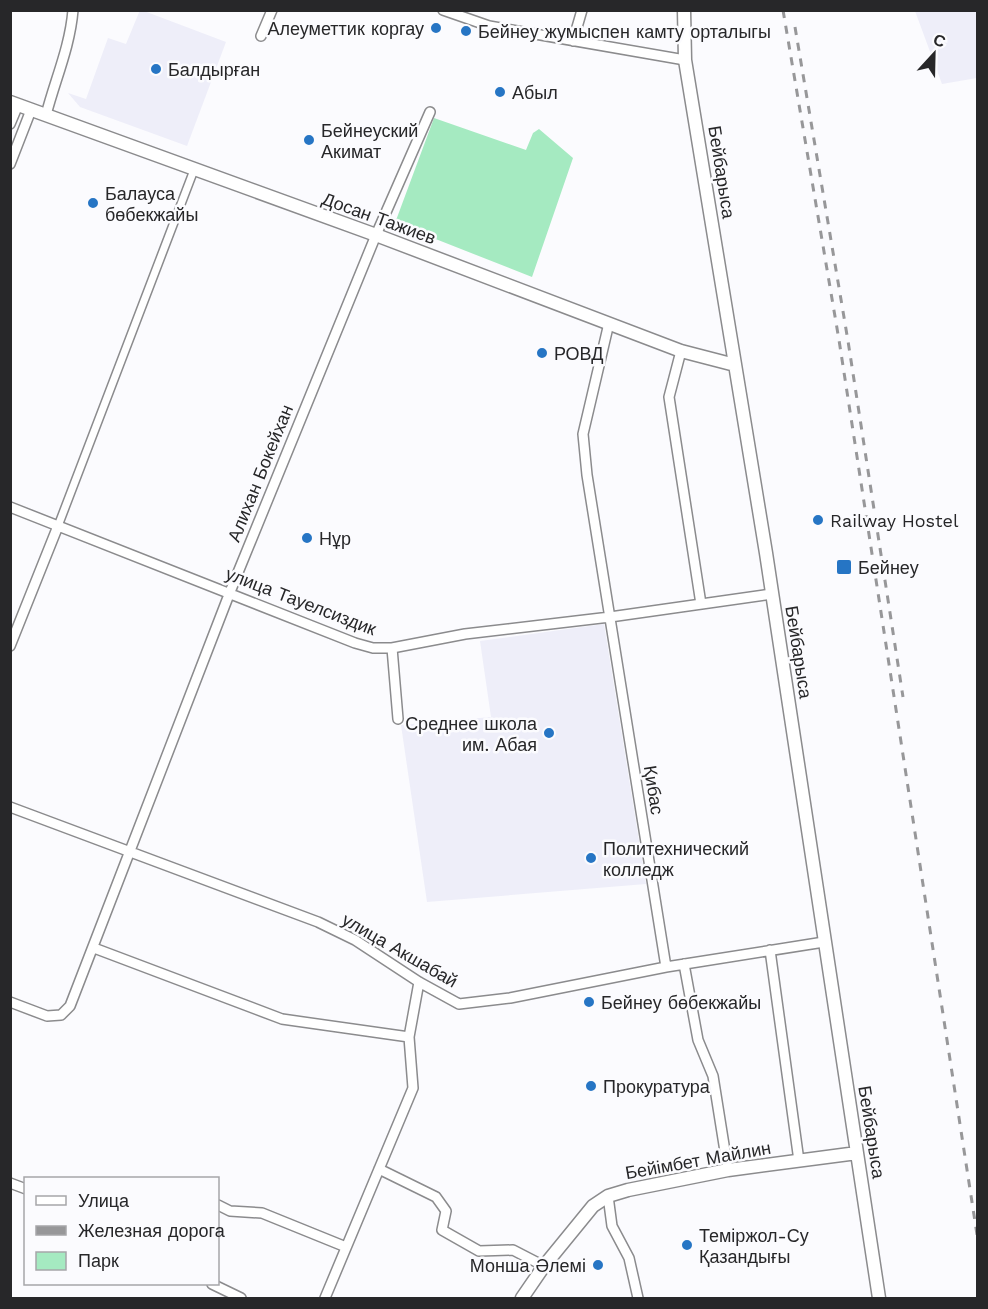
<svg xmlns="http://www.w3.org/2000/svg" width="988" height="1309" viewBox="0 0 988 1309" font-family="'Work Sans',sans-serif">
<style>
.built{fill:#eeeef9}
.green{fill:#a5eac1}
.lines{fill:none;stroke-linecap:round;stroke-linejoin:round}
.pedestrian-casing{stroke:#8b8b8d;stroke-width:10}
.minor-casing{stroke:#8b8b8d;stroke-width:12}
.tertiary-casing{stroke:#8b8b8d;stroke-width:15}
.pedestrian{stroke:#fff;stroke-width:7}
.minor{stroke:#fff;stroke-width:9}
.tertiary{stroke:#fff;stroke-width:12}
.rail{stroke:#979799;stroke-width:3;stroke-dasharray:8 8;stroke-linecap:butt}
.poi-dot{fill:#2675c4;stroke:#fbfbfe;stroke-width:2}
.labels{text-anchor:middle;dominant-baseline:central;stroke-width:5;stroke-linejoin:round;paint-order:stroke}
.poi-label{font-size:18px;fill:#272729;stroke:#fbfbfe;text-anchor:start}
.street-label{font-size:18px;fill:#272729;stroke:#fbfbfe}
</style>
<rect width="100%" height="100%" fill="#fbfbfe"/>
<path class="built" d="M140,10L144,11L226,42L187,146L80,107L68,93L86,99L108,38L126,44Z
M915,11H977V78L942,84Z
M604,624L646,884L427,902L401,725L491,717L480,641Z"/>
<path class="green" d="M434,118L526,150L533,133L539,129L573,158L532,277L395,223Z"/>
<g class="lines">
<defs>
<path id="pedestrian" d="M58,526L194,170"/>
<path id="minor" d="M443,10L489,26L685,60
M261,36L272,10
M573,41L582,10
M46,115C55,80 70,47 73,10
M10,124L18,105
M10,164L31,110
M609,323L583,434L587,475L666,967
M681,351L669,397L701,604
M10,507L355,643L373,648H392L465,634L610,617L772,594
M10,646L58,526
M392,648L398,719
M10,807L318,922L355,940L419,982L459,1004L510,998L666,967L824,942
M94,948L282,1019L409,1037
M770,950L799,1161
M684,964L698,1040L713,1076L728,1170
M10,1002L47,1016L61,1015L70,1006L230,592L376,235L430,112
M379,1169L436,1197L446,1211L442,1230L479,1251L513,1250L544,1266
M10,1183L26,1189
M608,1196L612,1226L629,1258L638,1298
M218,1205L230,1211L262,1213L346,1247
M212,1284L241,1298
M325,1298L413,1088L409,1037L419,982"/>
<path id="tertiary" d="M684,10L685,60L766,553L879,1298
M10,102L376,235L681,351L735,365
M522,1298L544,1266L593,1206L608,1196L628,1190L728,1170L857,1153"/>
</defs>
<use href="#pedestrian" class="pedestrian-casing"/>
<use href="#minor" class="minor-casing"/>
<use href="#tertiary" class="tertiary-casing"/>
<use href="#pedestrian" class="pedestrian"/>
<use href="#minor" class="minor"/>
<use href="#tertiary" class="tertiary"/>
<path class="rail" d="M783,10L839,340L978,1241
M795,27L848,341L903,697"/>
</g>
<g class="poi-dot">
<circle cx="436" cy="28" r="6"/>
<circle cx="466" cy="31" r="6"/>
<circle cx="156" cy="69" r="6"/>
<circle cx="500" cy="92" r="6"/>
<circle cx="309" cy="140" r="6"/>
<circle cx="93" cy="203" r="6"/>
<circle cx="542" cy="353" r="6"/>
<circle cx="818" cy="520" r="6"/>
<circle cx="307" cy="538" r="6"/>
<rect x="836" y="559" width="16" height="16" rx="3"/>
<circle cx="549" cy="733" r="6"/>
<circle cx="591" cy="858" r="6"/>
<circle cx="589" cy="1002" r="6"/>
<circle cx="591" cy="1086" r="6"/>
<circle cx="687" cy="1245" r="6"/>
<circle cx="598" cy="1265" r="6"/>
</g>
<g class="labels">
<g class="poi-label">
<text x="424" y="28" text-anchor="end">Алеуметтик коргау</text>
<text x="478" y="31">Бейнеу жумыспен камту орталыгы</text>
<text x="168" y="69">Балдырған</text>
<text x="512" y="92">Абыл</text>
<text x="321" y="130">Бейнеуский<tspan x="321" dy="21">Акимат</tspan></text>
<text x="105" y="193">Балауса<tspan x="105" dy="21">бөбекжайы</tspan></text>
<text x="554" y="353">РОВД</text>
<text x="830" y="520">Railway Hostel</text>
<text x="319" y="538">Нұр</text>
<text x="858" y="567">Бейнеу</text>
<text x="537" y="723" text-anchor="end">Среднее школа<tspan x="537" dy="21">им. Абая</tspan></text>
<text x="603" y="848">Политехнический<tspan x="603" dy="21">колледж</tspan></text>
<text x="601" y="1002">Бейнеу бөбекжайы</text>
<text x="603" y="1086">Прокуратура</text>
<text x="699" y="1235">Теміржол-Су<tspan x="699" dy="21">Қазандығы</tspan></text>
<text x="586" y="1265" text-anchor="end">Монша Әлемі</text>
</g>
<g class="street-label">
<text transform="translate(722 172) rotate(81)">Бейбарыса</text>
<text transform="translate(379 218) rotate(20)">Досан Тажиев</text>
<text transform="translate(260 473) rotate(-68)">Алихан Бокейхан</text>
<text transform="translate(301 601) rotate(21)">улица Тауелсиздик</text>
<text transform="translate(799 652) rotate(81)">Бейбарыса</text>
<text transform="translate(654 790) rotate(81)">Қибас</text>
<text transform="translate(400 950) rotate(30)">улица Акшабай</text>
<text transform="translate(872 1132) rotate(81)">Бейбарыса</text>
<text transform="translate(698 1160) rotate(-10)">Бейімбет Майлин</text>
</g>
</g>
<rect width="988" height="1309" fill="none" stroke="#272729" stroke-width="24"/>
<rect x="24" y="1177" width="195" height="108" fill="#fbfbfe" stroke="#a6a6a9" stroke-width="1.5"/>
<rect x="36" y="1196" width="30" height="9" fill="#ffffff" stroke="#a6a6a9" stroke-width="1.5"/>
<text x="78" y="1207" font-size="18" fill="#272729">Улица</text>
<rect x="36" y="1226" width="30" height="9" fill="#979799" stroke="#a6a6a9" stroke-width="1.5"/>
<text x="78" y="1237" font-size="18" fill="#272729">Железная дорога</text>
<rect x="36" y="1252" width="30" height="18" fill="#a5eac1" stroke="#a6a6a9" stroke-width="1.5"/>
<text x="78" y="1267" font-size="18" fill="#272729">Парк</text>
<g transform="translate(934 54) rotate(22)" stroke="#fbfbfe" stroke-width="4.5" paint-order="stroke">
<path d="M0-4.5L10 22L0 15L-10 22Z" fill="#272729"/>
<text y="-9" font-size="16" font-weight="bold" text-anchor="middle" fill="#272729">С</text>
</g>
</svg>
